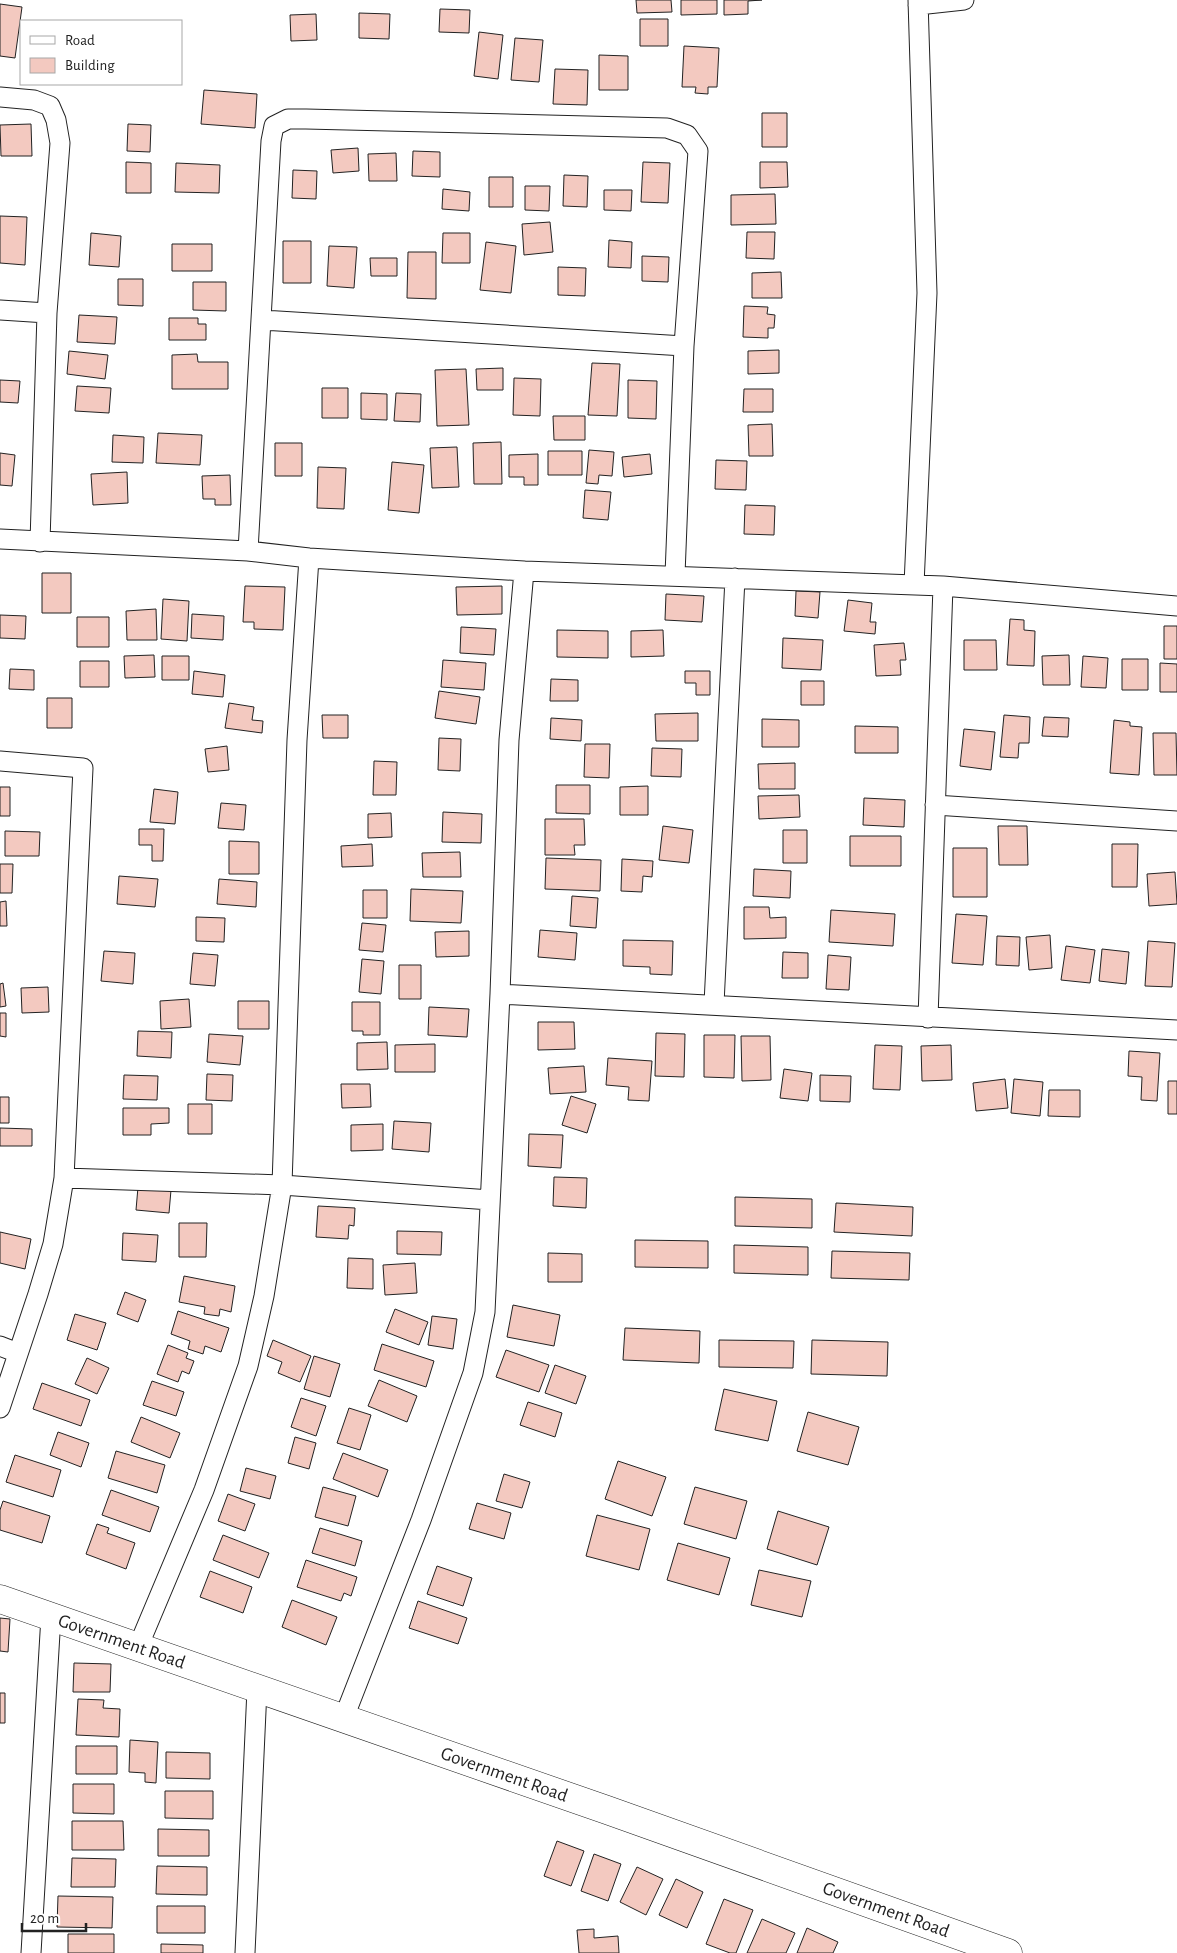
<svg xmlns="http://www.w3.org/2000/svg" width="1177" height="1953" viewBox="0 0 1177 1953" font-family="'Alegreya Sans',sans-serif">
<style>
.building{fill:#f3c9c0;stroke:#222}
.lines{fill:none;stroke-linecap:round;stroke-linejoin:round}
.street-casing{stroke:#222;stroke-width:21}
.secondary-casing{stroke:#222;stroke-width:29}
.street{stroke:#fff;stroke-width:19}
.secondary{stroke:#fff;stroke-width:28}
.labels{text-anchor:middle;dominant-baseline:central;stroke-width:4;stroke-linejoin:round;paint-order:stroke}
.street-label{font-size:19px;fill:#222;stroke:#fff}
</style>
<rect width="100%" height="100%" fill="#fff"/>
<path class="building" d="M636,0H671L672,12L637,13Z
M681,0H717V14L681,15Z
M724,0H762L748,1V14L724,15Z
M0,4L22,7L15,58L0,56Z
M440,9L470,10L469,33L439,32Z
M359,13L390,14L389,39L359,38Z
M316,14L317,40L291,41L290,15Z
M640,19H668V46H640Z
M479,32L503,35L498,79L474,76Z
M515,38L543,40L539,82L511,80Z
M684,46L719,48L717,87H708V94L695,93L696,87H682Z
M599,55L628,56V90H599Z
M555,69L588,70L587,105L553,104Z
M204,90L257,94L255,128L201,124Z
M762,113H787V147H762Z
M31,124L32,156H1L0,125Z
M128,124L151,125L150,152L127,151Z
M358,148L359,171L333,173L331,150Z
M413,151L440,152V177L412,176Z
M396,153L397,181H369L368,154Z
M126,162L151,163V193H126Z
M643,162L670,163L668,203L641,202Z
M760,162H787L788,187L760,188Z
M176,163L220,165L219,193L175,192Z
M293,170L317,171L316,199L292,198Z
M564,175L588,176L587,207L563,206Z
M489,177H513V207H489Z
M525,186H550L549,211L525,210Z
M443,189L470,192L469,211L442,209Z
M604,190H632L631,211L604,210Z
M775,194L776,224L731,225V195Z
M0,216L27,217L25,265L0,263Z
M550,222L553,252L524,255L522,224Z
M747,232H775L774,259L746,258Z
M91,233L121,236L119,267L89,265Z
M443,233H470V263H442Z
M609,240L632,242L631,268L608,267Z
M283,241H311V283H283Z
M486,242L516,246L511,293L480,290Z
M172,244H212V271H172Z
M329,246L357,247L354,288L327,286Z
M408,252H436V299L407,298Z
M642,256L669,257L668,282L642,281Z
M370,258H397V276H371Z
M558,267L586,268L585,296L558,295Z
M781,272L782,298H752V273Z
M118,279H143V306L118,305Z
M193,282H226V311L193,310Z
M744,306L768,307L767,314L775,315L774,328H768V338L743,337Z
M79,315L117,317L115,344L77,342Z
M169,318H198V324H206V340H169Z
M779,350V373L748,374V351Z
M69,351L108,355L105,379L67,374Z
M197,354L198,362H228V389H172V355Z
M592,363L620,364L617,416L588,415Z
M503,368V390H477L476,369Z
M466,369L469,425L437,426L435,370Z
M514,378L541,379L540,416L513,415Z
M0,380L20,381L18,403L0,402Z
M628,380L657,381L656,419L628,418Z
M77,386L111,388L109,413L75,411Z
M322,388H348V418H322Z
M744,389H773V412H743Z
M361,393L387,394V420L361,419Z
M396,393L421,394L420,422L394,421Z
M553,416H585V440H554Z
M772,424L773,456H749L748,425Z
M158,433L202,435L200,465L156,463Z
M113,435L144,437L143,463L112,462Z
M501,442L502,484H474L473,443Z
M275,443H302V476H275Z
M457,447L459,487L432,488L430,448Z
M589,450L614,452L612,476L599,475L598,484L586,483Z
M548,451H582V475H548Z
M0,453L15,455L12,486L0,485Z
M538,454V485H524V477H509V455Z
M650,454L652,474L624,477L622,457Z
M716,460L747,461L746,490L715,489Z
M392,462L424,465L419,513L388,510Z
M318,467L346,468L344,509L317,508Z
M127,472L128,503L93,505L91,474Z
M230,475L231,505H215V499H203L202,476Z
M585,490L611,492L608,520L583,518Z
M745,505L775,506L774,535L744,534Z
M42,573H71V613H42Z
M245,586L285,587L283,630L254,629V622H243Z
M502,586V614L457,615L456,587Z
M796,591L820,592L818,618L795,616Z
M666,594L704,596L702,622L665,620Z
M163,599L189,601L187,641L161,639Z
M848,600L872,603L870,622H876L875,634L844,631Z
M156,609L157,640H127L126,611Z
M192,614L224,616L223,640L191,638Z
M0,615L26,616L25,639L0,638Z
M77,617H109V647H77Z
M1010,619L1024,620V630L1035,631L1034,666L1007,665Z
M1164,626H1177V659H1164Z
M461,627L496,629L494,655L460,653Z
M557,630L608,631V658L557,657Z
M663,630L664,656L631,657V631Z
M783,638L823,640L821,670L782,668Z
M964,640H996L997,670H964Z
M904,643L906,660H900L901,675L876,676L874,645Z
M154,655L155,677L125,678L124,656Z
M1069,655L1070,685H1043L1042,656Z
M162,656H189V680H162Z
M1083,656L1108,658L1106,688L1081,687Z
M1122,659H1148V690H1122Z
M443,660L486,663L484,690L441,687Z
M80,661H109V687H80Z
M1160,663L1177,664V692H1160Z
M10,669L34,670V690L9,689Z
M194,671L225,675L223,697L192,694Z
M685,671H710V695H696V683H685Z
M551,679L578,680V701H550Z
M801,681H824V705H801Z
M439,691L480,697L476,724L435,718Z
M47,698H72V728H47Z
M229,703L254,707L252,720L263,721L262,733L225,728Z
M698,713V741H656L655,714Z
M322,715H348V738H323Z
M1004,715L1030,717L1029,743H1019L1018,758L1000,757Z
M1044,717L1069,718L1068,737L1042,736Z
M551,718L582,720L581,741L550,739Z
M762,719L799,720V747H762Z
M1114,720L1130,722V726L1142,727L1139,775L1110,773Z
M855,726L898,727V753H855Z
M964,729L995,732L991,770L960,766Z
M1153,733H1176L1177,775H1154Z
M439,738L461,739L460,771L438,770Z
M585,744H610L609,778L584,777Z
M227,746L229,770L208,772L205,749Z
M652,748L682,749L681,777L651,776Z
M374,761L397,762L396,795H373Z
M795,763V789H759L758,764Z
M556,785H590V814L556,813Z
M648,786V815H620V787Z
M0,787H10V816H0Z
M154,789L178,792L175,824L150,822Z
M799,795L800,817L759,819L758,796Z
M864,798L905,800L904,827L863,825Z
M221,803L246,805L244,830L218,828Z
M443,812L482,814L481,843L442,842Z
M391,813L392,837L368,838V814Z
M545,819H584L585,845H574L575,855H545Z
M663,826L693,830L689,863L659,860Z
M998,826H1027L1028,865H999Z
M139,829H164L163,861H152V845H139Z
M783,830H807V863H783Z
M5,831L40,832L39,856H5Z
M850,836H901V866H850Z
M229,841L259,842V874H229Z
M372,844L373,866L342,867L341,846Z
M1112,844H1138L1137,887H1112Z
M953,848H987V897H953Z
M460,852L461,877H423L422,853Z
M546,858L601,860L600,891L545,889Z
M622,859L653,861L652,877L643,876L642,892L621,891Z
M0,864H13L12,893H0Z
M754,869L791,871L790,898L753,896Z
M1175,872L1177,904L1149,906L1147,874Z
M119,876L158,879L155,907L117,904Z
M219,879L257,882L256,907L217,904Z
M411,889L463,891L461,923L410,921Z
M363,890H387V918H363Z
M572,896L598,898L596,928L570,926Z
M6,901L7,926H0V902Z
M744,907H769L770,918L786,917V938L744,939Z
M831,910L895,914L893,946L829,942Z
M956,914L987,916L983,965L952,963Z
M196,917L225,918L224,942L196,941Z
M362,923L386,925L383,952L359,950Z
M540,930L577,933L575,960L538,957Z
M469,931V956L436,957L435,932Z
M1050,935L1052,968L1029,970L1026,937Z
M997,936L1020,937L1019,966L996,965Z
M623,940L673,941L672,975L650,974V967L623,966Z
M1148,941L1175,943L1172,987L1145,986Z
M1066,946L1095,950L1090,983L1061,980Z
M1102,949L1129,952L1126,984L1099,981Z
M104,951L135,953L133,984L101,981Z
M783,952L808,953V978H782Z
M193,953L218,955L215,986L190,984Z
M828,955L851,957L849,990L826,989Z
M362,959L384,961L381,994L359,992Z
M399,965H421V999H399Z
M3,983L6,1006L0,1007V984Z
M48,987L49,1012L22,1013L21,988Z
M189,999L191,1027L161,1029L160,1001Z
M238,1001H269V1029H238Z
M352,1002H380V1035H363V1031H352Z
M429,1007L469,1009L467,1037L428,1035Z
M0,1013H6V1037L0,1036Z
M538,1022H574L575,1049L538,1050Z
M138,1031L172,1032L171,1058L137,1056Z
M656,1033L685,1034L684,1077L655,1076Z
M209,1034L243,1036L240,1065L207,1062Z
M704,1035H735L734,1078L704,1077Z
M741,1036H770L771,1080L742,1081Z
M387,1042L388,1069L357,1070V1043Z
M435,1044V1072H395V1045Z
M875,1045L902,1046L900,1090L873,1089Z
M951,1045L952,1080L922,1081L921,1046Z
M1129,1051L1160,1053L1157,1101L1141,1100L1142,1077L1128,1076Z
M608,1058L652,1061L649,1101L628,1100L629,1087L606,1085Z
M584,1066L586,1092L550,1094L548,1068Z
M784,1069L812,1073L808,1101L780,1098Z
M207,1074L233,1075L232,1101L206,1100Z
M124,1075L158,1076L157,1100L123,1099Z
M820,1075L851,1076L850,1102L820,1101Z
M1005,1079L1008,1108L976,1111L973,1083Z
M1014,1079L1043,1082L1040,1116L1011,1113Z
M1168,1081H1177V1114H1168Z
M341,1084H370L371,1107L342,1108Z
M1049,1090H1080V1117L1048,1116Z
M571,1096L596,1104L587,1133L562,1125Z
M0,1097H9V1123H0Z
M188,1104H212V1134H188Z
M123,1108H169V1123L151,1124V1135H123Z
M394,1121L431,1123L429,1152L392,1149Z
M383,1124V1150L351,1151V1125Z
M0,1128L32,1129V1146H0Z
M529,1134L563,1135L561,1168L528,1166Z
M554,1177L587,1178L586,1208L553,1206Z
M138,1187L171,1190L169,1213L136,1210Z
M735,1197L812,1199V1228L735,1226Z
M836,1203L913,1207L912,1236L834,1232Z
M318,1206L355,1208L354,1226L349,1225L348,1239L316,1237Z
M179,1223H207L206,1257H179Z
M397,1231L442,1232L441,1255L397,1254Z
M0,1232L31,1239L25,1269L0,1263Z
M123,1233L158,1235L156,1262L122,1260Z
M635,1240L708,1241V1268L635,1267Z
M734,1245L808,1247V1275L734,1273Z
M832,1251L910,1253L909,1280L831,1278Z
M548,1253L582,1254V1282H548Z
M348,1258L373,1259V1289L347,1288Z
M415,1263L417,1293L385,1295L383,1265Z
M184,1276L235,1286L231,1312L220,1309L219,1316L204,1314L205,1307L179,1302Z
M125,1292L146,1300L138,1322L117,1314Z
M513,1305L560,1315L554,1346L507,1337Z
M395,1309L428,1322L419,1345L386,1332Z
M178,1311L229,1328L221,1352L205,1346L203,1354L188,1349L190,1341L171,1334Z
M75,1314L106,1323L97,1350L67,1340Z
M432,1316L457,1319L453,1349L428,1345Z
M625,1328L700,1331L699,1363L623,1360Z
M273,1340L311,1356L300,1382L278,1373L282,1362L267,1356Z
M719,1340L794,1341L793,1368L719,1367Z
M812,1340L888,1342L887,1376L811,1374Z
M382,1344L434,1361L426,1387L374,1370Z
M168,1345L188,1353L186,1358L194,1361L189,1374L182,1371L178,1382L157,1374Z
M506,1350L549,1365L539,1392L496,1377Z
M314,1356L340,1364L330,1397L304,1389Z
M87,1358L109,1368L97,1394L75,1384Z
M555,1365L586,1376L576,1404L545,1393Z
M379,1380L417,1396L407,1422L368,1406Z
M152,1381L184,1392L176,1416L143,1405Z
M42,1383L90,1400L81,1426L33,1409Z
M724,1389L777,1401L768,1441L715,1430Z
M301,1398L326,1406L316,1436L291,1427Z
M528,1402L562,1413L555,1437L520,1425Z
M349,1408L371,1415L360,1450L337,1443Z
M808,1412L859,1427L848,1465L797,1451Z
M141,1417L180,1433L170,1458L131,1442Z
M58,1432L89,1443L81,1467L50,1455Z
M295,1437L316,1443L309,1469L288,1463Z
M116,1451L165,1465L157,1493L108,1478Z
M343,1453L388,1470L378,1497L333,1479Z
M15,1455L61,1470L53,1497L6,1482Z
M618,1461L666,1477L652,1516L605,1499Z
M246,1468L276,1476L270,1499L240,1491Z
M504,1474L530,1482L522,1508L496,1501Z
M323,1487L356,1496L348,1526L315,1517Z
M695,1487L747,1501L736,1539L684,1524Z
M111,1490L159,1507L150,1532L102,1515Z
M228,1494L255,1504L245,1531L218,1521Z
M3,1501L50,1516L42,1543L0,1530V1510Z
M477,1503L511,1513L504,1539L469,1529Z
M778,1511L829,1527L817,1565L767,1549Z
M597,1515L650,1529L639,1570L586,1556Z
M97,1524L109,1528L107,1533L135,1543L126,1569L86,1554Z
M320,1528L362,1541L355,1566L312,1553Z
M223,1535L269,1553L259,1578L213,1560Z
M678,1543L730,1558L719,1595L667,1580Z
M306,1560L357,1577L351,1596L344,1593L341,1601L297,1587Z
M437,1566L472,1578L463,1606L427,1594Z
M759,1570L811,1581L802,1617L751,1605Z
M210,1571L252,1587L243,1613L200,1597Z
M292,1600L337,1617L326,1645L282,1627Z
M418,1601L467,1618L458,1644L409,1628Z
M0,1618L10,1619L8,1652L0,1651Z
M74,1663L111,1664L110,1692H73Z
M0,1693H5V1723H0Z
M78,1699L104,1700L103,1708L120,1709L119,1737L76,1735Z
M130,1740L158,1742L156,1783L145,1782V1773L129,1772Z
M76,1746H117V1774H76Z
M166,1752L210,1753V1779L166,1778Z
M73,1784H114V1814L73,1813Z
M165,1791H213V1819L165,1818Z
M72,1821H123L124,1850H72Z
M158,1829L209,1830V1856H158Z
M557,1841L584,1851L571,1886L544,1876Z
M594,1854L621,1864L608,1901L581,1891Z
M72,1858L116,1859L115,1887H71Z
M157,1866L207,1867V1895L156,1894Z
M637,1867L663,1879L646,1915L620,1902Z
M676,1879L703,1892L687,1928L659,1915Z
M58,1896L113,1897L112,1928L57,1927Z
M724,1899L753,1910L736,1953H730L706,1944Z
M157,1906H205V1933H157Z
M762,1919L795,1933L786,1953H747Z
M807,1928L838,1942L833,1953H797Z
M594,1929V1938L618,1936L619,1953H579L577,1930Z
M68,1934H114V1953H68Z
M161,1944L203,1945V1953H161Z"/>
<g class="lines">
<defs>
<path id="street" d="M918,5L964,0
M0,97L34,100L50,106L56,120L60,143L47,313L40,542
M0,310L47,313
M262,320L684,346
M0,539L248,551L309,558L524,571L943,586L1177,606
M248,551L271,141L274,126L288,119H306L667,128L687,135L698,151L684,346L675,575
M914,585L927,293L918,0
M0,761L83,768L64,1178L53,1244L38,1294L0,1408
M935,805L1177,821
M500,994L1177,1030
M714,1004L735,578
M928,1018L943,586
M64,1178L282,1185L490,1200
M0,1346L18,1353
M138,1647L204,1490L248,1366L264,1296L282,1185L297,740L309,558
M343,1720L421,1520L473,1373L485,1312L500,994L509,740L524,571
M31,1953L51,1616
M245,1953L257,1689"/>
<g id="secondary">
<path id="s1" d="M0,1599L607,1810L1008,1953"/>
</g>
</defs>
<use href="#street" class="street-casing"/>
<use href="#secondary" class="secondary-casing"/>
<use href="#street" class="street"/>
<use href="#secondary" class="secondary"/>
</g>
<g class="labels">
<g class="street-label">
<text stroke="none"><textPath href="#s1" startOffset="129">Government Road</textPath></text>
<text stroke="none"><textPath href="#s1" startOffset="534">Government Road</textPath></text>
<text stroke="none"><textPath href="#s1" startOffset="939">Government Road</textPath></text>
</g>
</g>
<rect x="20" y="20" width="162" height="65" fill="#ffffff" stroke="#a7a7a7"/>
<rect x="30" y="36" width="25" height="8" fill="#ffffff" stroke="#a7a7a7"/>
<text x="65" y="45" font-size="15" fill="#222222">Road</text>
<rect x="30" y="58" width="25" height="15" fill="#f3c9c0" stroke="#a7a7a7"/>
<text x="65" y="70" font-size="15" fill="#222222">Building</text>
<path d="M22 1923v8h64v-8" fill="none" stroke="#222222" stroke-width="2.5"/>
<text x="30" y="1923" font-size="15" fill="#222222" stroke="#ffffff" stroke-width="4" paint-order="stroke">20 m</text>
</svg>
